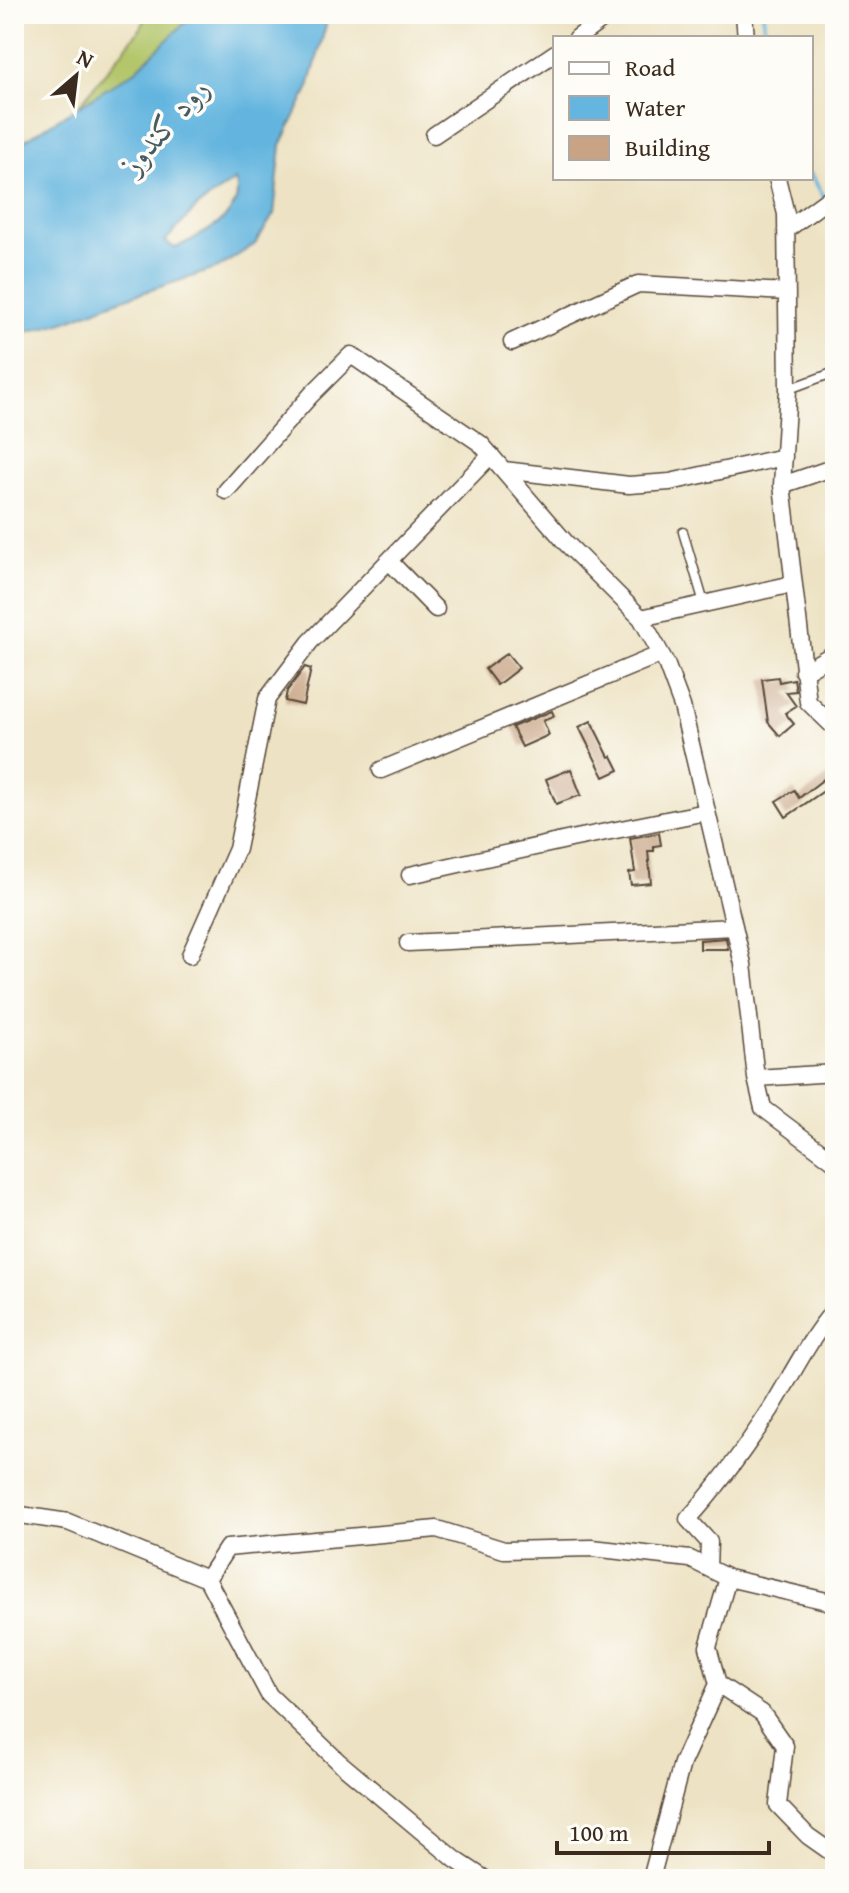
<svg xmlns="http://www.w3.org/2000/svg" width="849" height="1893" viewBox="0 0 849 1893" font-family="'Gentium Book Plus',Amiri,serif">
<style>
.green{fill:#b1c568;stroke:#767843;stroke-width:2}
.water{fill:#64b5df;stroke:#50707e;stroke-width:2;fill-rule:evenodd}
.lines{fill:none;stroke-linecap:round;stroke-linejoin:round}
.stream{stroke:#64b5df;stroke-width:4}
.building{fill:#c8a485}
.lane-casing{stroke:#564637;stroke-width:11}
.street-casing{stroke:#564637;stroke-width:19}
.lane{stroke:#fff;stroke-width:8}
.street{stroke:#fff;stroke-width:16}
.labels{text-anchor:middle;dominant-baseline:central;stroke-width:7;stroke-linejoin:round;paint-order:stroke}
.water-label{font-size:32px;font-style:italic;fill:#495b62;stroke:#fdfcf7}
</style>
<rect width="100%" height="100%" fill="#fdfcf7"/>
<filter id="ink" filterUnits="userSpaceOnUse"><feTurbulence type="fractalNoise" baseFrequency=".0125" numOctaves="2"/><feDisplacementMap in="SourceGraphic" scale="16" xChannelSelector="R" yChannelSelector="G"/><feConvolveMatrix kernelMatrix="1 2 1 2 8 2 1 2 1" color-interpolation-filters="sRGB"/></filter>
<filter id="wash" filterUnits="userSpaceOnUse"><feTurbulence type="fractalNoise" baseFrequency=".006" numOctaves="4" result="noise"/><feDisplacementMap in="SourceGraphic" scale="32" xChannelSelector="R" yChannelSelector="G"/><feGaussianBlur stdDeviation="1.8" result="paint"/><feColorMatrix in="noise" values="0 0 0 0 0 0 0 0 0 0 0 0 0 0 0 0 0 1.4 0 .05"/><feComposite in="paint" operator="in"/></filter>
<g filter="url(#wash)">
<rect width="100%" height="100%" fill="#ede2c3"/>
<path class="green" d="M148,14H191L187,21L136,70L76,109L141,28Z"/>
<path class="water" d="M191,14H329L309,87L281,145L274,214L255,244L218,268L114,302L61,323L14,335V147L136,70L187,21ZM235,180C248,215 201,235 175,248L165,241L197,207Z"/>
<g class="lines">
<path class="stream" d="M763,14L765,38
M811,174L824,197
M827,206L835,221"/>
</g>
<g id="blocks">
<path class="building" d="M507,653L519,668L497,685L485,669Z
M305,667L311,669L303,705L285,701L287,691Z
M778,677L779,682L794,679L796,691L786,692L796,706L785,713L794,724L780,736L768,722L762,679Z
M552,711L554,716L543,721L549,735L522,747L512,727Z
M591,721L609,757L612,756L619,770L604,777L579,727Z
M571,769L581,795L556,804L546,779Z
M829,775L835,783L786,817L776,801L794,790L799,798Z
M659,833L661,845L654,846V851H648L651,883L631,885L629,873L635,872L630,838Z
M726,938L728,949H700V940Z"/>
</g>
</g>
<g filter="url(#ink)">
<use href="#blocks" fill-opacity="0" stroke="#564637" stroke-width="2"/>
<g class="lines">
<defs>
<path id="lane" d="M789,389L835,372
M683,532L704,603"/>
<path id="street" d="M744,14L746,38
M577,38L610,14
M434,135L555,53
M777,178L786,214L788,390L782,485L808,702L835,728
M786,230L835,194
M512,342L638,284L787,292
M504,470L629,485L670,482L784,457
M782,485L835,467
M226,491L311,395L351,355L481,444L566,543L641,618L666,663L682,706L743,964L756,1078L763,1108L835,1162
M389,561L436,609
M641,618L793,584
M803,672L835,653
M381,770L661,654
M410,875L571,839L706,812
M408,943L734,927
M190,955L237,849L267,699L310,642L491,455
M756,1078L835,1073
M14,1514L68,1522L207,1579L269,1695L339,1762L456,1860L485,1879
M708,1568L709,1542L688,1519C719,1486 746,1447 771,1409C792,1375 809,1339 835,1309
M728,1578L708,1647L718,1684L762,1713L785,1746L778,1805L808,1836L835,1855
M207,1579L227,1548L437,1529L504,1550L592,1548L690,1559L728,1578L835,1603
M651,1879L682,1763L718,1684"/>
</defs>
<use href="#lane" class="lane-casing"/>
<use href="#street" class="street-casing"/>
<use href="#lane" class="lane"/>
<use href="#street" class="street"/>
</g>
</g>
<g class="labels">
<g class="water-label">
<text transform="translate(164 125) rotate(-49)">رود کندوز</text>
</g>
</g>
<rect width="849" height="1893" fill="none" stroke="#fdfcf7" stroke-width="48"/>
<rect x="553" y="36" width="260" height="144" fill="#fdfcf7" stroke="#afa8a0" stroke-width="2"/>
<rect x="569" y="62" width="40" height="12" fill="#ffffff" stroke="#afa8a0" stroke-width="2"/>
<text x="625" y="76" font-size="24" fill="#3b2a1e">Road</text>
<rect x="569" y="96" width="40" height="24" fill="#64b5df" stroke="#afa8a0" stroke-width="2"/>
<text x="625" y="116" font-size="24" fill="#3b2a1e">Water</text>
<rect x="569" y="136" width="40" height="24" fill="#c8a485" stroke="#afa8a0" stroke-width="2"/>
<text x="625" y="156" font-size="24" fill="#3b2a1e">Building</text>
<g transform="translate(76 76) rotate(28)" stroke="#fdfcf7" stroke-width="6" paint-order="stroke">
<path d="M0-6L14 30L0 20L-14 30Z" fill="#3b2a1e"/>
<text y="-12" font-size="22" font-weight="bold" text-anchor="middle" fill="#3b2a1e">N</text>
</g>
<path d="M557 1841v12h212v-12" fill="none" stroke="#3b2a1e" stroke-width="4"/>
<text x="569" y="1841" font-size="24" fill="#3b2a1e" stroke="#fdfcf7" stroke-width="6" paint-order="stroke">100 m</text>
</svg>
